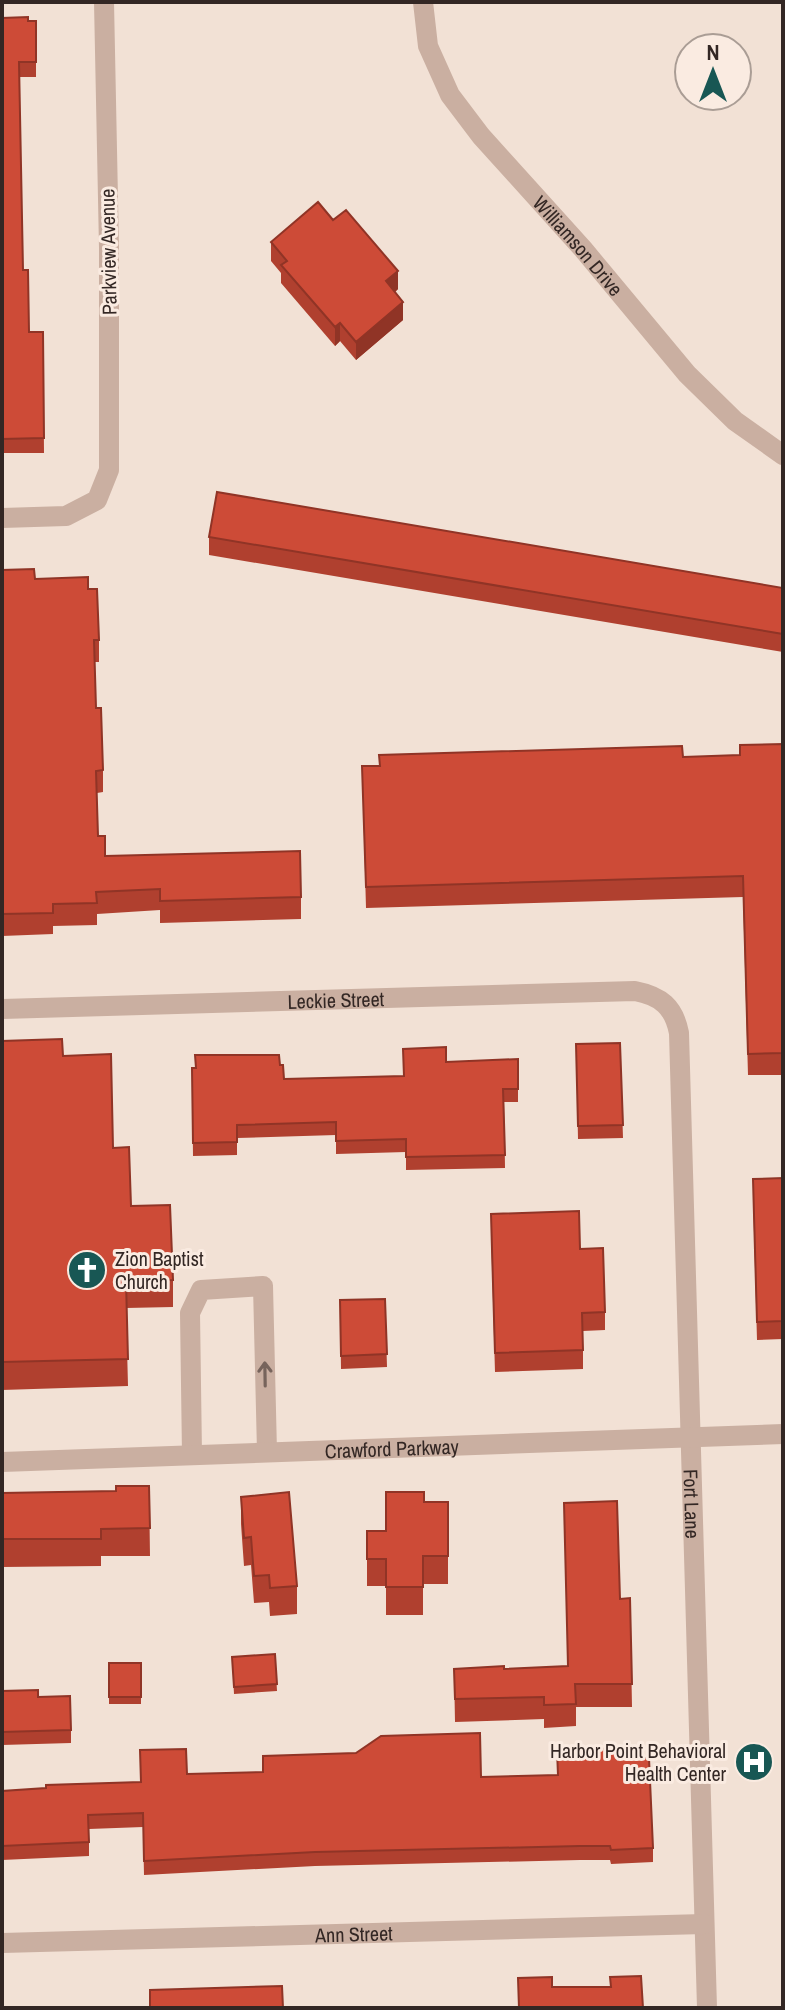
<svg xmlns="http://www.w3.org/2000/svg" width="785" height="2010" viewBox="0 0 785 2010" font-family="'Archivo Narrow',sans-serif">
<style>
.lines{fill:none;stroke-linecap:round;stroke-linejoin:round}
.lane{stroke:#caafa1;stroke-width:20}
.street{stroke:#caafa1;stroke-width:20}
.wall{fill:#b0402f}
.shaded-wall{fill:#903426}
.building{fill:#cd4b37;stroke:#903426;stroke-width:2}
.oneway{stroke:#77645c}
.labels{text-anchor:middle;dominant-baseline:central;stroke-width:6;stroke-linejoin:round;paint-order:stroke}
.street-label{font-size:20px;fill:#332724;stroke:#faebe1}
.poi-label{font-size:20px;fill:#332724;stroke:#faebe1;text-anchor:start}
</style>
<rect width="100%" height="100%" fill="#f2e1d5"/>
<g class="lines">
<path class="lane" d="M192,1455L190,1313L201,1290L263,1286L267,1452"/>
<g class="street">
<path id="s1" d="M423,2L428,46L450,95L481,136L583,249L687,374L735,421L783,455"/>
<path d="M2,518L66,516L97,500L109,470V248L104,2"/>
<path id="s2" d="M2,1009L635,991C661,996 674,1007 679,1033L707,2008"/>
<path id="s3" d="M2,1462L783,1434"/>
<path id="s4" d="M2,1943L704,1924"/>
</g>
</g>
<path class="wall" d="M2,18L36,21V77H19L20,175L23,270L29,332H43L44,453H2Z
M333,220L398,289L395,292L403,320L356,360L340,341L335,346L281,283V273L271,261V242Z
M209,537L783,588V652L209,555Z
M2,570L35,579L88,589L99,640V662H94L96,708L103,770V792L97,793L98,836L105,856L301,897V919L160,923V910L97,914V925L53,926V934L2,936Z
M783,744V1075H748L743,897L366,908L362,766L740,755Z
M2,1041L63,1056L113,1148L131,1206L173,1280V1307L126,1308L128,1386L2,1390Z
M620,1043L623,1138L578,1139L576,1044Z
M518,1059V1102H504L505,1168L406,1170V1152L336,1154V1135L237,1138V1155L193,1156L192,1068L280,1065L284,1079L403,1076L446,1062Z
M783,1178V1339L757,1340L753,1197Z
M491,1232L580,1249L605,1312V1330L583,1331V1369L495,1372Z
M385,1299L387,1367L341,1369L340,1300Z
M149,1486L150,1556H101V1566L2,1567V1493L116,1491Z
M241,1497L297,1586V1614L270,1616L269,1602L254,1603L251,1565L244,1566L241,1524Z
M424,1502H448V1584H423V1615H386V1586H367V1531H386Z
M630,1598L632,1707H576V1726L544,1728V1719L455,1722L454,1669H504L568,1666L620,1599Z
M275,1654L277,1691L234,1694L232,1657Z
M109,1663H141V1704H109Z
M2,1691L38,1697L71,1730V1743L2,1745Z
M623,1759L653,1848V1862L611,1864L610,1860H580L315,1866L144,1875L143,1827L89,1829V1856L2,1860V1791L141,1782L187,1774L481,1777L558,1775Z"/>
<path class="shaded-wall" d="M398,271V289L386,300V281Z
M403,302V320L356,360V342Z
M340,323V341L335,346V327Z"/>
<path class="building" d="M28,17V21H36V62H19L23,270H28L29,332H43L44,438L2,439V18Z
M318,202L333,220L346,210L398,271L386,281L403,302L356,342L340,323L335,327L281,265L287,261L271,242Z
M217,492L783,588V634L209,537Z
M34,569L35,579L88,577V589H97L99,640H94L96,708H101L103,770L96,771L98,836H105V856L300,851L301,897L160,901V889L96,892L97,903L53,904V913L2,914V570Z
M783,744V1053L748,1054L743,876L366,887L362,766H380L379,755L682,746L683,757L740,755V745Z
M62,1039L63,1056L111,1054L113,1148L129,1147L131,1206L170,1205L173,1280L126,1281L128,1359L2,1362V1041Z
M620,1043L623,1125L578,1126L576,1044Z
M446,1047V1062L518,1059V1089H503L505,1155L406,1157V1139L336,1141V1122L237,1125V1142L193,1143L192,1068H196L195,1055H279L280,1065H283L284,1079L404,1076L403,1049Z
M783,1178V1321L757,1322L753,1179Z
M579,1211L580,1249L603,1248L605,1312L582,1313L583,1350L495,1353L491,1214Z
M385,1299L387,1354L341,1356L340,1300Z
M116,1486H149L150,1528L101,1529V1539H2V1493L116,1491Z
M289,1492L297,1586L270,1588L269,1575L254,1576L251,1537L244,1538L241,1497Z
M386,1492H424V1502H448V1556H423V1587H386V1559H367V1531H386Z
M617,1501L620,1599L630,1598L632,1684H575L576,1704L544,1705V1697L455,1699L454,1669L504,1666V1669L568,1666L564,1503Z
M275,1654L277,1684L234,1687L232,1657Z
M109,1663H141V1697H109Z
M38,1690V1697L70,1696L71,1730L2,1732V1691Z
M480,1733L481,1777L558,1775L557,1750L623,1748V1759L649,1758L653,1848L611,1850L610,1846H580L315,1852L144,1861L143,1813L88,1815L89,1842L2,1846V1791L46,1788V1785L141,1782L140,1750L186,1749L187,1774L263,1772V1756L356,1753L381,1736Z
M641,1976L643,2008H519L518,1978L552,1977V1987H611L610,1977Z
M282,1986L283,2008H150V1990Z"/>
<defs><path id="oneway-shaft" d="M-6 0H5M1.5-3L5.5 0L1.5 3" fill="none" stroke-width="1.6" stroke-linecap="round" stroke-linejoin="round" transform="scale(2)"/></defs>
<use class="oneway" href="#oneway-shaft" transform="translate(265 1374) rotate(-91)"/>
<defs>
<symbol id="church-disc" viewBox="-11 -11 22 22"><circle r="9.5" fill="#185754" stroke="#faebe1"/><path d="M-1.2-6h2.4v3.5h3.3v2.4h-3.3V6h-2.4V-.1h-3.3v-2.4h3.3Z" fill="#fff"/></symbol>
<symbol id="hospital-disc" viewBox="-11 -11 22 22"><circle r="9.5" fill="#185754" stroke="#faebe1"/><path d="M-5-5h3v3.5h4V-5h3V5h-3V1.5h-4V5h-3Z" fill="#fff"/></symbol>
</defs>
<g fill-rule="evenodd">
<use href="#church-disc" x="65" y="1248" width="44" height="44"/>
<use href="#hospital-disc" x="732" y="1740" width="44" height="44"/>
</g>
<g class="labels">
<g class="street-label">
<text stroke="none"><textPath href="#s1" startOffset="296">Williamson Drive</textPath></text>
<text transform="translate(108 252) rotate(-91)">Parkview Avenue</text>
<text stroke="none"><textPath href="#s2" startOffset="334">Leckie Street</textPath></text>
<text stroke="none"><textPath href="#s3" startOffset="390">Crawford Parkway</textPath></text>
<text stroke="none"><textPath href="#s2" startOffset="1170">Fort Lane</textPath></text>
<text stroke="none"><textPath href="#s4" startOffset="352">Ann Street</textPath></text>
</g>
<g class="poi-label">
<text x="115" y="1258">Zion Baptist<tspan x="115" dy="23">Church</tspan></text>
<text x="726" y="1750" text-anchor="end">Harbor Point Behavioral<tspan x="726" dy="23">Health Center</tspan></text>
</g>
</g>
<rect width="785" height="2010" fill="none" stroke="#332724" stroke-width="8"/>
<g transform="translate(713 72)"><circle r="38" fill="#faebe1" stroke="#aa9d95" stroke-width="2"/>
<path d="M0-6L14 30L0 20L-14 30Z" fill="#185754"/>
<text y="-12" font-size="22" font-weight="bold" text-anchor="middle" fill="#332724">N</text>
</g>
</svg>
